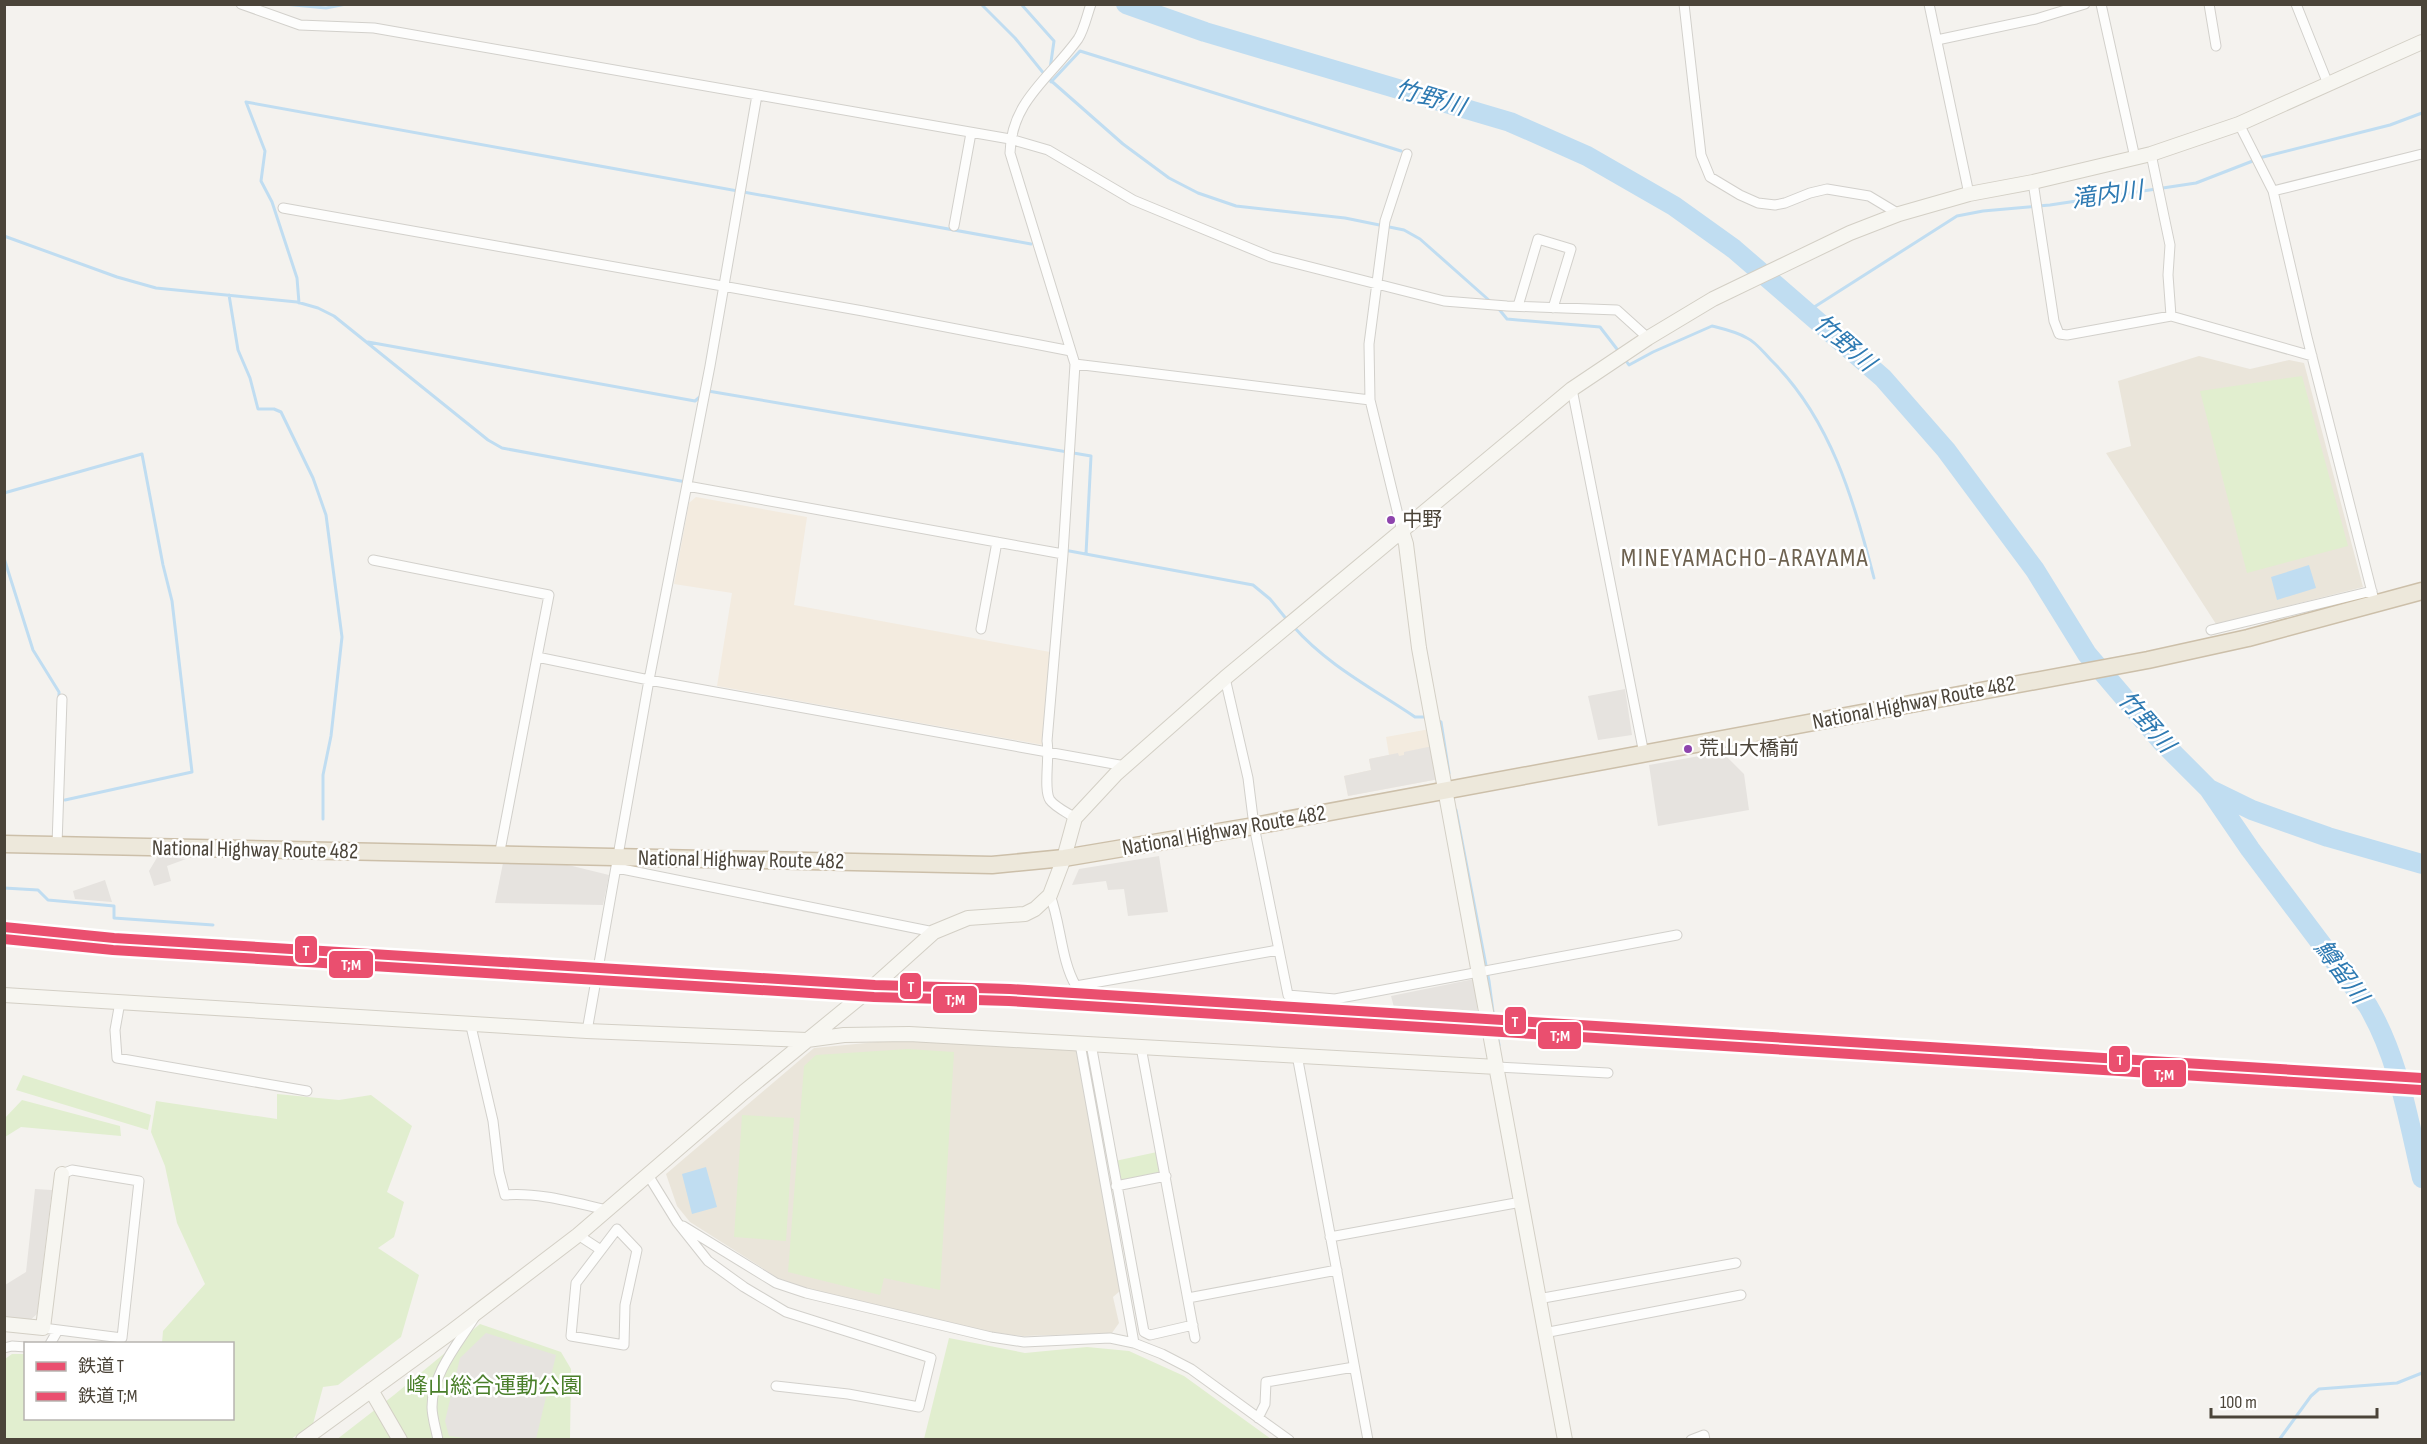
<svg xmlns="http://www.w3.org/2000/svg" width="2427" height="1444" viewBox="0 0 2427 1444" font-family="'Sofia Sans Condensed','Noto Sans JP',sans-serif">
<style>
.commercial{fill:#f3ebdf}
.education{fill:#eae5da}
.green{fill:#e1eecf}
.parking{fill:#e6e3df}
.water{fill:#c0ddf1}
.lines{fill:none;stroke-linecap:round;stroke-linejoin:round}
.stream{stroke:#c0ddf1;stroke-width:3}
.river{stroke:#c0ddf1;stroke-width:20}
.street-casing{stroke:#d2d0cb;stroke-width:11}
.secondary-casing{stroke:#d3cfc5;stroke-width:16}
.highway-casing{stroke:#ccbfa9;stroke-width:19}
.street{stroke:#fdfdfc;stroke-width:9}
.secondary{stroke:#f7f6f1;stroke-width:14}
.highway{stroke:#ede8db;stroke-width:16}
.rail-1-casing{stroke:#fff;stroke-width:15}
.rail-2-casing{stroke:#fff;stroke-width:15}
.rail-1{stroke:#ea4f6f;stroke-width:10}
.rail-2{stroke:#ea4f6f;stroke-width:10}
.bus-dot{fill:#8e44ad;stroke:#fff;stroke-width:2}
.labels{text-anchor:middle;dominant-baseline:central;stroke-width:5;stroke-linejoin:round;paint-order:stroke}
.bus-label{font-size:20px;fill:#4b4439;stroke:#fff;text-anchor:start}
.street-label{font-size:22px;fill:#4b4439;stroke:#fff}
.park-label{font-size:22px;fill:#4a7f2a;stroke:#fff}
.water-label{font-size:24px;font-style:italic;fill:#2e7ab2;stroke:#fff}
.quarter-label{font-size:26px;letter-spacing:1.5px;fill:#6e6250;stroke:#fff}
.line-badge{stroke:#fff;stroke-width:2}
.badge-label{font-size:16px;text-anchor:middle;font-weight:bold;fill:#fff}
</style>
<rect width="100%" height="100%" fill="#f4f2ee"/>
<path class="commercial" d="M696,497L807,517L794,605L1050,652L1043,745L717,686L732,593L674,584L689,503Z
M1430,729L1439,779L1348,796L1344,776L1371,770L1369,759L1389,755L1386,737Z"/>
<path class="education" d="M2199,356L2250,369L2289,360L2304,363L2363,587L2216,624L2106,453L2131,446L2118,381Z
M908,1039L1076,1051L1121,1290L1113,1297L1119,1323L1112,1333L1023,1336L990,1332L805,1288L778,1278L690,1222L677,1206L666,1174L814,1048Z"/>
<path class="green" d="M2302,376L2348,546L2247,573L2200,391Z
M908,1049L954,1052L940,1290L884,1278L880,1295L788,1272L804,1066L816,1055Z
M23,1075L151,1115L148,1130L16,1090Z
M277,1094L339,1100L371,1095L412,1126L387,1192L404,1202L394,1237L378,1248L419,1275L401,1337L338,1385L323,1387L313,1424L291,1439H5V1359L12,1354H25L26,1418H232V1344L162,1343L163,1331L205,1284L177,1223L165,1166L151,1132L156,1101L277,1119Z
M22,1100L120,1126L121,1136L21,1127L5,1137V1118Z
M742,1115L794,1118L786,1241L734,1237Z
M1157,1152L1162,1173L1119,1182L1115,1161Z
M480,1324L561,1352L571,1369L570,1439L336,1440L394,1395Z
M949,1338L1025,1353L1087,1347L1129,1351L1184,1376L1271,1439H924Z"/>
<path class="parking" d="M1625,689L1632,735L1598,740L1588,696Z
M1433,746L1439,779L1348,796L1344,776L1371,770L1369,759L1398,753L1399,756L1404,755V752Z
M1722,752L1744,774L1749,810L1658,826L1649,765Z
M158,856L186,859L167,866L171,881L154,886L149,871Z
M1159,856L1168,912L1128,916L1124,889L1108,890L1106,881L1072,885L1079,869Z
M503,863H560L609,875L603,905L495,903Z
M105,880L112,902L75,899L73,891Z
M1474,979L1478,1016L1395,1011L1391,996Z
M35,1189L52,1190L37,1314L28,1322L5,1318V1285L26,1272Z
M486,1333L556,1355L536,1439L480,1440L449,1436L445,1421L460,1358Z"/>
<path class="water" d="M2309,565L2316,588L2277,600L2271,577Z
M706,1167L717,1207L692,1214L682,1174Z"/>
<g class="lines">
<path class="stream" d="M284,4L326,8L346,4
M981,4L1015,38L1045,75
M1021,4L1054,41L1050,69
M1048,78L1123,144L1169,178L1198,193L1236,206L1345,218L1404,230L1420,239L1491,302
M1051,82L1080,51L1401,151
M4,236L117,277L156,288L297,302L318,308L334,316L488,440L502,448L686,482
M229,295L238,350L250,378L258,409H274L281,412L313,478L326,515L342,637L331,736L323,775V819
M299,303L297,278L272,202L261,181L265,151L246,102L1031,244
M1498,308L1507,319L1600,327L1620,353
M1808,311L1957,216L1983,211L2050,205L2196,183L2263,157L2390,125L2422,113
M368,342L695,401L702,395
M1624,358L1629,365L1653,352L1712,326C1724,329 1737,332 1747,338C1756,342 1764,353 1771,360C1830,418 1854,500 1874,578
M708,391L1091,456L1086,554
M4,493L142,454L163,565L172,601L192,772L65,800
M1064,550L1253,585L1270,599L1288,621
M4,558L33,650L59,692V699
M1293,626C1327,665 1372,688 1415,717H1426
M1438,721L1441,722L1449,773
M1456,810L1489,981L1493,1012
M4,888L38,890L48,900L114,906V918L213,925
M1496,1026L1499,1045
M2279,1440L2311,1396L2319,1389L2397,1383L2422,1373"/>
<path class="river" d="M1126,4L1205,32L1510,122L1587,156L1674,206L1734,249L1883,378L1946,450L2035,570L2087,654L2162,742L2209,789L2252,810L2328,837L2422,864
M2209,789L2250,849L2368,1006C2399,1059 2408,1119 2422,1178"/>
<defs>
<path id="street" d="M241,4L300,25L374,28L1010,139L1048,150L1133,200L1271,257L1444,301L1507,306L1617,310L1648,338
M1684,4L1701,155L1710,177L1740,195L1758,203L1775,205L1785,203L1810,193L1827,189L1869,196L1899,214
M1929,4L1969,194
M2101,4L2135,158
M2209,4L2216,46
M2296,4L2328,84
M1937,40L2036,19L2085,4
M2239,124L2273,191
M2151,154L2170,245L2168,275L2171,316
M2033,182L2054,321L2059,334L2067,335L2171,316L2312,356
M283,208L863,311L1071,351
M954,226L971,133
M1518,306L1538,239L1571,249L1553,308
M1075,364L1370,400
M1572,389L1644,754
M687,486L1063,554
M1402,531L1370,400L1369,344L1385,221L1407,154
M373,560L549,595L537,657L649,680L1125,766
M2375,604L2307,337L2273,191L2422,154
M981,629L997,542
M2211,630L2372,591
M1225,678L1248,778L1254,826L1288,995L1335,999L1677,935
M1075,818C1068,813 1055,807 1050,800C1043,790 1050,756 1047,741L1063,554L1075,364L1010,153C1011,101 1051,77 1078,39C1084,30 1087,15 1091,4
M57,845L62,699
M499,856L537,657
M617,868L934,932
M1050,895C1061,924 1061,961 1076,986L1278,950
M120,1002L115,1030L117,1058L307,1091
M470,1022L493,1121L499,1172L505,1195C539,1192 575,1203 608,1210
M587,1031L649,680L710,366L757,95
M1080,1044L1134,1343L1162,1354L1191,1369L1289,1440
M1091,1044L1144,1332L1150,1335L1193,1325
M1141,1047L1195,1338
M1297,1055L1368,1440
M1497,1067L1608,1073
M648,1175L677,1222L708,1261L744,1287L786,1312L931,1358L919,1407L848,1394L776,1386
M1116,1186L1166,1176
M683,1226L776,1283L806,1293L991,1337L1024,1342L1110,1338L1134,1343
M617,1229L637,1250L625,1305L624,1345L571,1336L576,1283Z
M578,1235L601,1250
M1330,1237L1521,1202
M1188,1298L1337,1270
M1538,1299L1736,1263
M43,1328L122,1338L139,1181L72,1170L62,1174
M1544,1333L1741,1295
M50,1344L58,1330
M4,1348L12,1346L26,1347
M1258,1418L1265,1404L1266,1382L1354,1367
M438,1440C436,1429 432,1417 432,1407C432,1374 457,1345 474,1318
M1691,1440L1704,1435L1705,1440"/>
<path id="secondary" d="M1402,531L1406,544L1419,648L1565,1440
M4,995L587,1031L807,1040L844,1035L909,1034L1497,1067
M4,1324L43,1328L62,1174
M371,1390L400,1440
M303,1440L451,1332L578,1235L744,1092L875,985L934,932L968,918L1025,914L1035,909L1050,895L1064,858L1075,818L1116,774L1225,678L1572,389L1648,338L1713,299L1850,233L1899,214L1969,194L2033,182L2151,154L2239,124L2422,42"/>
<path id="highway" d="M4,844L992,865L1064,858L1254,826L2148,660L2248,638L2422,591"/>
</defs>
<use href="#street" class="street-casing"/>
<use href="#secondary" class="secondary-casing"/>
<use href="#highway" class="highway-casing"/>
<use href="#street" class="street"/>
<use href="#secondary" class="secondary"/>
<use href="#highway" class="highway"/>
<defs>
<path id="rail-1" d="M4,927L114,938L875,985L1010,989L2422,1078"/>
<path id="rail-2" d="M4,939L113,950L874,997L1009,1001L2421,1090"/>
</defs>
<use href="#rail-1" class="rail-1-casing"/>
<use href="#rail-2" class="rail-2-casing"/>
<use href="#rail-1" class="rail-1"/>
<use href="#rail-2" class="rail-2"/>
</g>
<g class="bus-dot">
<circle cx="1391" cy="520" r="5"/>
<circle cx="1688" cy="749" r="5"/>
</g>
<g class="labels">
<g class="bus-label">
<text x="1402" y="520">中野</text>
<text x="1699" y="749">荒山大橋前</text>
</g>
<g class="street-label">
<text transform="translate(1914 703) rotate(-11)">National Highway Route 482</text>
<text transform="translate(1224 831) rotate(-10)">National Highway Route 482</text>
<text transform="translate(255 850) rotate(1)">National Highway Route 482</text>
<text transform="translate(741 860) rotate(1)">National Highway Route 482</text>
</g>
<g class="park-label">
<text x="494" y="1386">峰山総合運動公園</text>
</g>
<g class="water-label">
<text transform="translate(1430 98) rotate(16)">竹野川</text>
<text transform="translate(2107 195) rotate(-8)">滝内川</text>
<text transform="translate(1844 343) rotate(41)">竹野川</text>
<text transform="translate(2146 722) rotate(49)">竹野川</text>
<text transform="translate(2341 972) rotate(54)">鱒留川</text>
</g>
<g class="quarter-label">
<text x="1745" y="558">MINEYAMACHO-ARAYAMA</text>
</g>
</g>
<g class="line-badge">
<rect x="294" y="935" width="24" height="29" rx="6" fill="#ea4f6f"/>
<rect x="328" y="950" width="46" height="29" rx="6" fill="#ea4f6f"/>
<rect x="899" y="972" width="23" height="28" rx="6" fill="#ea4f6f"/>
<rect x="932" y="985" width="46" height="29" rx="6" fill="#ea4f6f"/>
<rect x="1504" y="1006" width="23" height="29" rx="6" fill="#ea4f6f"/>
<rect x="1537" y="1021" width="45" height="29" rx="6" fill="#ea4f6f"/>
<rect x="2108" y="1045" width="23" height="28" rx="6" fill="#ea4f6f"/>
<rect x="2141" y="1059" width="46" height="29" rx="6" fill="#ea4f6f"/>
</g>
<g class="badge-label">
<text x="306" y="956">T</text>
<text x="351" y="970">T;M</text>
<text x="911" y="992">T</text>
<text x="955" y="1005">T;M</text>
<text x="1515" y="1027">T</text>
<text x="1560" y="1041">T;M</text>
<text x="2120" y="1065">T</text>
<text x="2164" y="1080">T;M</text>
</g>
<rect width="2427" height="1444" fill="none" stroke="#4b4439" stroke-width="12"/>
<rect x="24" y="1342" width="210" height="78" fill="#ffffff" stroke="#b7b4b0" stroke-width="1.5"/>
<rect x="36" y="1362" width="30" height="9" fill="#ea4f6f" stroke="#b7b4b0" stroke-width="1.5"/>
<text x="78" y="1372" font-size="18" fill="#4b4439">鉄道 T</text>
<rect x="36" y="1392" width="30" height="9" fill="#ea4f6f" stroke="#b7b4b0" stroke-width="1.5"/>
<text x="78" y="1402" font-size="18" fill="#4b4439">鉄道 T;M</text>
<path d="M2211 1408v9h166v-9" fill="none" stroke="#4b4439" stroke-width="3"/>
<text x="2220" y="1408" font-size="18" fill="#4b4439" stroke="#ffffff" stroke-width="4.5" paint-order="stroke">100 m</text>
</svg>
